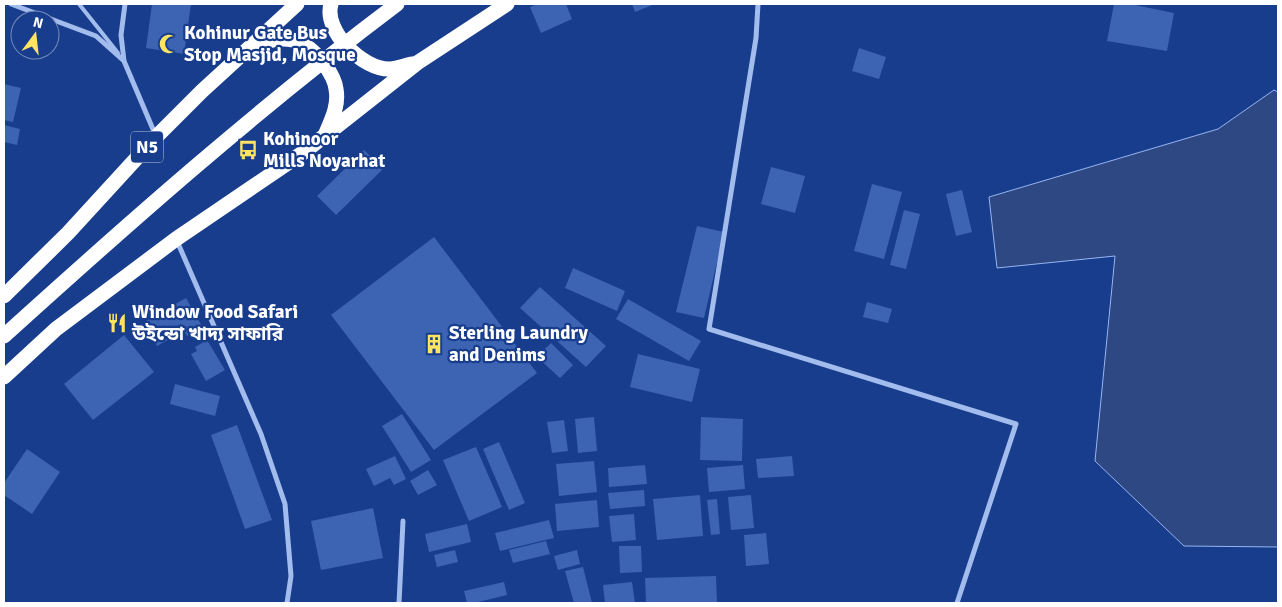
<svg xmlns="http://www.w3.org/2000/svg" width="1282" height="607" viewBox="0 0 1282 607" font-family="Signika,'Noto Sans Bengali',sans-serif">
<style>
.water{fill:#2d4883;stroke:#96b5f1}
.building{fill:#3d63b3}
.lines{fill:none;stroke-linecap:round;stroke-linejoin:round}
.lane{stroke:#a3bcee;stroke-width:4}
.street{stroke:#a3bcee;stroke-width:5}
.highway{stroke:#fff;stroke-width:15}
.labels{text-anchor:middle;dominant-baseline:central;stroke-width:4.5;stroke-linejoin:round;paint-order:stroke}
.shield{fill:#183d8c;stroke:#bac5dc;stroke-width:1}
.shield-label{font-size:18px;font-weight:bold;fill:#fff}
.poi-label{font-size:19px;font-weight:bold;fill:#fff;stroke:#183d8c;text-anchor:start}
</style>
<rect width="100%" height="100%" fill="#183d8c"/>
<path class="water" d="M1274,90L1278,92V547L1184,546L1095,461L1115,256L997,268L989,197L1218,129Z"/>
<path class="building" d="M152,4H191L184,54L146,48Z
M538,4H566L572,19L541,33L530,7Z
M632,4H655L635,12Z
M1114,4H1130L1174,13L1167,51L1107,41Z
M859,48L886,57L879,79L852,71Z
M4,84L21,88L13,122L4,120Z
M4,125L20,129L17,145L4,142Z
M364,150L383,169L336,215L317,196Z
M771,167L805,176L795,213L761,204Z
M872,184L902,192L884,259L854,251Z
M962,190L972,232L956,236L946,194Z
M904,210L920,214L906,269L890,265Z
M697,226L724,232L704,318L676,312Z
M434,237L537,373L434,450L331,315Z
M573,268L625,291L617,311L565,288Z
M540,287L606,346L586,367L520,308Z
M186,298L203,328L187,336L184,331L157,346L144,322Z
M628,299L701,341L689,361L616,319Z
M867,302L892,309L888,323L863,317Z
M124,335L154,372L93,420L64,384Z
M207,340L225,370L206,381L191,354L197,351L195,347Z
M551,343L573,365L560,378L537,357Z
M638,354L700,369L692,402L630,387Z
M175,384L220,396L215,416L170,404Z
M402,414L431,460L411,472L382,426Z
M594,417L597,451L578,453L575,419Z
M701,417L743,419L742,461L700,460Z
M564,420L568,451L552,453L547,422Z
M237,425L272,520L245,529L211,435Z
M499,442L525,503L509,510L483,449Z
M476,447L502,507L469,521L443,460Z
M27,449L60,472L32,514L4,495V483Z
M395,456L406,479L394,485L390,478L374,486L366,469Z
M792,456L794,476L758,478L756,459Z
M594,461L597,492L559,496L556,464Z
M645,465L647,484L609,487L608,468Z
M743,465L745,489L709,492L707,468Z
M428,470L437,485L418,495L410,481Z
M644,490L645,506L610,509L608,493Z
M700,495L703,536L657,540L653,499Z
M751,495L754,528L731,530L728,497Z
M717,499L720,534L711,535L707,500Z
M597,500L599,527L557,531L555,504Z
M373,508L383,558L321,570L311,521Z
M634,514L636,540L612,542L609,516Z
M549,520L554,538L500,551L495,533Z
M467,524L471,542L429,552L425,534Z
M766,533L769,564L746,566L744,535Z
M546,541L550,554L513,563L509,550Z
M619,546H641L642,572L620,573Z
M455,550L458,562L437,567L434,555Z
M577,550L580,564L558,570L554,556Z
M583,567L592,603H574L565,571Z
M716,576L717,603H646L645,578Z
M504,582L507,595L474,603H467L464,591Z
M632,582L635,603H605L603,585Z"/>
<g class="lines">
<path class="lane" d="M79,4L118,53"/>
<path class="street" d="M11,4L96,36L124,61
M125,4L121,35L124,61L155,134
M758,4L756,38L709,329L1016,424L957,603
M177,241L261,434L285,504L291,576L287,603
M399,603L403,521"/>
<path class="highway" d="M331,4C323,31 363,70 390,69C397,69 406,65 413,64
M255,45C286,33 305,38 325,65C330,72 335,80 336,89C339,105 332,119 326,133
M4,296L68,233L156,137L202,91L297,4
M4,336C131,221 260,107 397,4
M4,377L56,329L176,239L304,152L417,63L507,4"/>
</g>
<defs>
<symbol id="mosque-bare" viewBox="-9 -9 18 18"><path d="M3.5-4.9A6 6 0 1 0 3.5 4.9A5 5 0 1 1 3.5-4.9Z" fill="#ffe460" stroke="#183d8c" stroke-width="2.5" paint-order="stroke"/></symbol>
<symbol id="bus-bare" viewBox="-9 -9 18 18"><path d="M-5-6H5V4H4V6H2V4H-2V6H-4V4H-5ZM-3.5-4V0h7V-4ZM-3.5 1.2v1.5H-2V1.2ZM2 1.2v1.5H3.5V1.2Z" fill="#ffe460" stroke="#183d8c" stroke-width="2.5" paint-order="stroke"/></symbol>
<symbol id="restaurant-bare" viewBox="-9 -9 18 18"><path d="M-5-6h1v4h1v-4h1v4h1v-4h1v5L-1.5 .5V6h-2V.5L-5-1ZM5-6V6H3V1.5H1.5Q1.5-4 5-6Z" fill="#ffe460" stroke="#183d8c" stroke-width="2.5" paint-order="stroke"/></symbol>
<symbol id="building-bare" viewBox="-9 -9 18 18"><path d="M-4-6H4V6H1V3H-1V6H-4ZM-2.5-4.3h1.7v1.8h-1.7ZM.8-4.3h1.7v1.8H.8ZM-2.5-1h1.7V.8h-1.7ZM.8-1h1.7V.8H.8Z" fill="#ffe460" stroke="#183d8c" stroke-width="2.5" paint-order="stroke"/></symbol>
</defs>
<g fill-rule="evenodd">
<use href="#mosque-bare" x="155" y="30" width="28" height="28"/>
<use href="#bus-bare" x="234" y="136" width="28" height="28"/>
<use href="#restaurant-bare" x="103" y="309" width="28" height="28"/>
<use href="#building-bare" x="420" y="330" width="28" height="28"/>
</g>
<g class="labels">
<rect class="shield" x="131" y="131.5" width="32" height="31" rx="4"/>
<g class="shield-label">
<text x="147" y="147">N5</text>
</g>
<g class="poi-label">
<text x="184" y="33">Kohinur Gate Bus<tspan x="184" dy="22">Stop Masjid, Mosque</tspan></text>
<text x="263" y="139">Kohinoor<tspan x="263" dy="22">Mills Noyarhat</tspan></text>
<text x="132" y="312">Window Food Safari<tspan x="132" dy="22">উইন্ডো খাদ্য সাফারি</tspan></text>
<text x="449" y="333">Sterling Laundry<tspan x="449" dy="22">and Denims</tspan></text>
</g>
</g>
<rect width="1282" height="607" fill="none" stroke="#ffffff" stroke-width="10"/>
<g transform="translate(35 35) rotate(15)"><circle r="24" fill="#183d8c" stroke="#748bba"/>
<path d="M0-4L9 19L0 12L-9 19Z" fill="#ffe460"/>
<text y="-8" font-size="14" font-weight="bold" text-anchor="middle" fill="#ffffff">N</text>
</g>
</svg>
